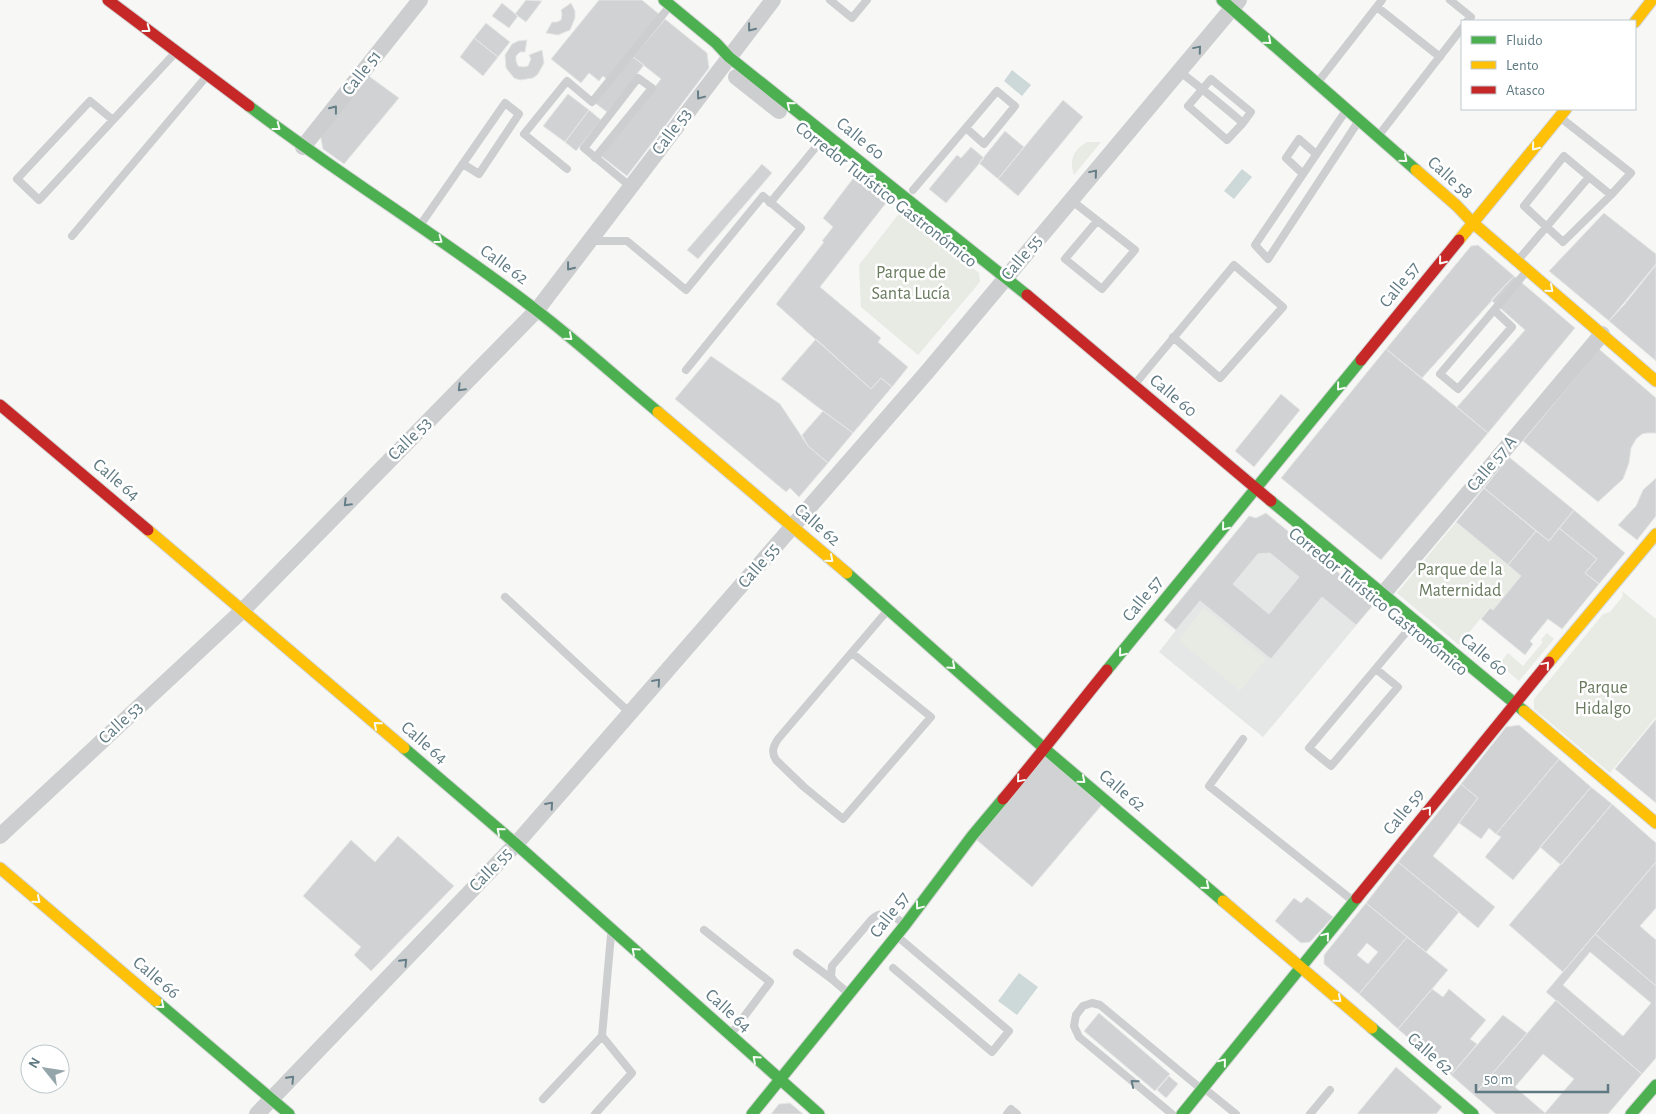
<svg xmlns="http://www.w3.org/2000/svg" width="1656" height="1114" viewBox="0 0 1656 1114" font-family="'Alegreya Sans',sans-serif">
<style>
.built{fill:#e5e7e7}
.green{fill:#e8eae4}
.water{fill:#cdd8d9}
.building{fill:#d0d2d3;stroke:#e6e6e6;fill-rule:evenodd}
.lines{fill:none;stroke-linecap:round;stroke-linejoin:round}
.fast-casing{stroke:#d2d4d4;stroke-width:13}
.slow-casing{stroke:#d2d4d4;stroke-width:13}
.jam-casing{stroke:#d2d4d4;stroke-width:13}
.lane{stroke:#cccecf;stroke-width:8}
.street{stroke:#cccecf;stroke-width:16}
.fast{stroke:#4caf50;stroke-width:11}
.slow{stroke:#ffc107;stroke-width:11}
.jam{stroke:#c62828;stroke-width:11}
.oneway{stroke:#657e87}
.oneway2{stroke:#f6fbf6}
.labels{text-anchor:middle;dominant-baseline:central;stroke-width:5;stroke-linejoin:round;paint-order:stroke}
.street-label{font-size:18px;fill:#607a83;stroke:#fff}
.park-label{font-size:18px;fill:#697a5f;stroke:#fff}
</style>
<rect width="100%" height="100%" fill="#f7f7f6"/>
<path class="built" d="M1266,513L1375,603L1263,737L1159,652L1176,630L1164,620L1249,516L1256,518Z"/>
<path class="green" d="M1087,142H1101L1074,175C1069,160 1073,150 1087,142Z
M901,211L979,273L980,282L918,355L861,307L859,265Z
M1456,522L1521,576L1493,610L1489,608L1459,645L1397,593Z
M1622,591L1656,619V717L1610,773L1534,709V699L1603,614L1610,612L1623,596Z
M1204,608L1266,659L1240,691L1178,640Z
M1547,633L1554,639L1519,681L1499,664L1508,653L1523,666L1543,642L1541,640Z"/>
<path class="water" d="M1012,70L1031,85L1022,96L1004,81Z
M1242,169L1252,177L1234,199L1224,191Z
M1019,973L1038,987L1017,1015L998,1001Z"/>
<path class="building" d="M526,0L542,1L526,22L515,14Z
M599,0H642L665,19L611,83L603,76L599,81L589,73L581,83L551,59Z
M502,3L518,16L509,28L492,16Z
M571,3L575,11V18L570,30L558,35L546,33L552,22H557L561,20L562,15L561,10Z
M665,19L707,53L709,68L627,176L601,156L661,79L632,56Z
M486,23L510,42L498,57L474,38Z
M474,38L498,57L483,76L460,57Z
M527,40L525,52H520L516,56V61L518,66L523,67L528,66L531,59L529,55L542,50L544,63L538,74L533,78L520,80L514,78L506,68L505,55L512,44L518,41Z
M632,56L644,65L607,112L595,103Z
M366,74L399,98L344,164L323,149L320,134Z
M568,94L589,110L565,142L543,126Z
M1063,100L1083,117L1018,196L998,179Z
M589,110L601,120L576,151L565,142Z
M1005,131L1024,147L998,179L979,163Z
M971,147L984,158L946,203L929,189L957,155L961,158Z
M762,164L772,173L698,259L687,250Z
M858,172L890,198L820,287L881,338L878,342L908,367L892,387L881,378L871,389L776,304L824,242L822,241L833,227L823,218Z
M1604,213L1656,254V264L1609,321L1549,271Z
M1478,245L1514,276L1422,378L1386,349L1471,246Z
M1656,265V361L1609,321L1624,305Z
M1514,276L1575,328L1488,433L1457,407L1525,330L1491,300Z
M816,339L871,389L881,378L892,387L853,433L823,411L781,379Z
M1386,349L1488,433L1381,560L1281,478Z
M1599,349L1656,398V433H1647L1642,434L1636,439L1631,448L1629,463L1623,479L1598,502L1523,441Z
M711,356L780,404L808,446L828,463L799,497L790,488L786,492L675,399Z
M1281,394L1300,410L1254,467L1235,451Z
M823,411L853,433L828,463L808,446L802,435Z
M1509,457L1574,510L1549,541L1484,488Z
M1656,478V516L1637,540L1618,525L1636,506L1643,490Z
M1484,488L1536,531L1508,565L1456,522Z
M1574,510L1625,553L1599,584L1585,573L1597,559L1559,528Z
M1266,513L1375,603L1356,625L1322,597L1271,659L1200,601L1176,630L1164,620L1249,516L1256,518ZM1270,553L1299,577L1269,614L1233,584L1258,554Z
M1559,528L1597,559L1585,573L1599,584L1562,629L1548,619L1530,641L1533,644L1525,655L1481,619L1490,608L1493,610L1521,576L1508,565L1536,531L1549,541Z
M1656,719V803L1615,769Z
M1519,725L1559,759L1496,834L1489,828L1481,839L1459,823L1478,798L1461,784L1506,727Z
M1045,749L1106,800L1032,887L972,836Z
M1559,759L1591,787L1513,880L1485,857L1501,837L1496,834Z
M1461,784L1478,798L1433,856L1495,907L1478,928L1398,862Z
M1591,787L1612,804L1561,865L1540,847Z
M1612,804L1656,843V862L1563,972L1509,925Z
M398,836L454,886L371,971L354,955L361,947L303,896L351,840L375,862Z
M1398,862L1459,912L1426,952L1366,903Z
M1656,862V908L1640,926L1656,940V986L1595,934Z
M1307,897L1333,917L1310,942L1301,943L1275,921L1294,898L1301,903Z
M1366,903L1407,937L1359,994L1324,964V955ZM1367,943L1378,952L1368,964L1357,955Z
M1595,934L1656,986V1058L1642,1074L1546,992ZM1590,952L1651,1003L1623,1036L1563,985Z
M1407,937L1448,970L1398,1029L1359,994Z
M1432,989L1443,997L1449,989L1486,1020L1470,1039L1477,1044L1451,1075L1398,1029Z
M1556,1000L1642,1074L1608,1114H1496L1474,1095ZM1543,1054L1574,1079L1545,1113L1515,1087Z
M1099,1013L1170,1074L1155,1091L1084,1031Z
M1503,1015L1527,1033L1474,1095L1451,1075Z
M1396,1067L1442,1107L1436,1114H1357Z
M1169,1076L1178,1084L1166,1098L1157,1090Z
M790,1103L803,1114H771L779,1104Z"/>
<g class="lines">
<defs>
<path id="fast" d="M664,0L716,43L729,57L1027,295
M1222,0L1416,170
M249,106C342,177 443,238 536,310C578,342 617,378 658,412
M1271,501L1524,711
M847,573L1045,749L1223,901
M1107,670L1361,360
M404,748L516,844L819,1114
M156,1001L289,1114
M1372,1028L1473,1114
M752,1114L905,925L972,836L1003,799
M1182,1114L1357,898
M1631,1114L1656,1085"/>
<path id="slow" d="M1635,22L1652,0
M1416,170L1457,206L1473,223L1656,381
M1459,240L1566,109
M658,412L847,573
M148,530L404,748
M1549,662L1656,534
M1524,711L1656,823
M0,868L156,1001
M1223,901L1372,1028"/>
<path id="jam" d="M108,0L249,106
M1027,295L1271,501
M1361,360L1459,240
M0,405L148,530
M1003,799C1039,756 1072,713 1107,670
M1357,898L1549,662"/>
</defs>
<use href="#fast" class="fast-casing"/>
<use href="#slow" class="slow-casing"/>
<use href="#jam" class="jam-casing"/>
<path class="lane" d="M830,0L852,18L867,0
M1450,0L1471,17L1467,21
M1377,7L1440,57
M1179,71C1201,88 1222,105 1243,123L1227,140L1188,106L1211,79L1251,112L1243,123
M1318,82L1382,0
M1345,112L1255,245L1268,259L1358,122
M113,120L90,101L17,179L39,200L175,53
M1379,135L1462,28
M595,158L652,88L638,78L584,148L631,187
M567,169L524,134L567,81L592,102L669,7
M1303,174L1286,158L1299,139L1316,154
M1589,177L1564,156L1524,206L1563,242L1611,195
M913,190L997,91L1015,106L984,144L966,128
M1071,200L1135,250L1102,289L1065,259L1097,221
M770,203L825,136
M421,224L505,103L519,114L479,174L463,164
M72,236L206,77
M591,241H627L686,290L763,196L801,228L686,370
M1519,259L1589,177L1611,195L1631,173L1561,118
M1494,310L1512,327L1458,389L1440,374L1526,272
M1135,384L1234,265L1283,307L1220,378L1173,337
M505,597L630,713
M852,653L931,717L843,819L804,787L776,760C771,752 773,747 778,739L887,611
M1376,669L1398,687L1331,766L1309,748L1414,623
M1243,739L1209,786L1352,900
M704,930L770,982L731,1034
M797,953L833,980
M893,968L992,1052L1009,1031L898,937
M848,993L834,981L831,976L832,966L872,919C884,909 893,915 904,924
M1205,1089L1236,1114
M543,1099L602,1036L611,935
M595,1114L632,1073L602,1036
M1007,1114L1011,1109L1017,1114
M1172,1114L1079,1037L1074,1026L1076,1015L1083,1006L1092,1003L1100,1005L1200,1088
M1310,1114L1330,1090"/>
<path class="street" d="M736,77L779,111
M303,147L420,0
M1383,594L1602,334
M0,836L243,610L537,310L773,0
M257,1114L516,844L927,372L1239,0"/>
<use href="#fast" class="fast"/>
<use href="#slow" class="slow"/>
<use href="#jam" class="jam"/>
</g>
<defs><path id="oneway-chevron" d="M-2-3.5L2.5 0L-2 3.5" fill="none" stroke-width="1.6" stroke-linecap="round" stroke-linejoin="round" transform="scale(1.25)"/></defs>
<g class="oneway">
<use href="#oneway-chevron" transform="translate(751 28) rotate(128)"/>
<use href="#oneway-chevron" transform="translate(1198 49) rotate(-50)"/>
<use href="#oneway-chevron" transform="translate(700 96) rotate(127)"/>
<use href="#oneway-chevron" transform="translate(334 109) rotate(-52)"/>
<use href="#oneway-chevron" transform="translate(1094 173) rotate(-50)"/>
<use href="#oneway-chevron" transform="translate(570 267) rotate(128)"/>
<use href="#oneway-chevron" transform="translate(461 388) rotate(135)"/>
<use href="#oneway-chevron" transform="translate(347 503) rotate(135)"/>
<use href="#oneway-chevron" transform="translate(657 682) rotate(-49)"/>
<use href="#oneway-chevron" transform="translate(550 805) rotate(-49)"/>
<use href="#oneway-chevron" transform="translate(404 962) rotate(-46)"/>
<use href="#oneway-chevron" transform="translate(291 1079) rotate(-46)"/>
<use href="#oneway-chevron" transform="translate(1134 1083) rotate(-141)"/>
</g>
<g class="oneway2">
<use href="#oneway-chevron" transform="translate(147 29) rotate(37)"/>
<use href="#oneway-chevron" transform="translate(1268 41) rotate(41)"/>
<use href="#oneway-chevron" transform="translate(790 105) rotate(-141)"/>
<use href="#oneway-chevron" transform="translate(277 127) rotate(37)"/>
<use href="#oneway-chevron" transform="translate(1535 147) rotate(129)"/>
<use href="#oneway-chevron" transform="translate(1404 159) rotate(41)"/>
<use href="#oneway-chevron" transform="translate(439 240) rotate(36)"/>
<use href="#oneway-chevron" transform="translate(1442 261) rotate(129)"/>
<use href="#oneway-chevron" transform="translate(1550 289) rotate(41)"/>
<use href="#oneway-chevron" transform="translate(569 337) rotate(40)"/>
<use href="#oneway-chevron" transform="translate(1340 387) rotate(129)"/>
<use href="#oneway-chevron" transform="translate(1225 527) rotate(129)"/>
<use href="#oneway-chevron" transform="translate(830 559) rotate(41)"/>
<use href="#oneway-chevron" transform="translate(1122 653) rotate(129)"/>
<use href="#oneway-chevron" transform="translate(1546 665) rotate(-50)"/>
<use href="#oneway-chevron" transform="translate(952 666) rotate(42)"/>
<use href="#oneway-chevron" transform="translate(377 725) rotate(-139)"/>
<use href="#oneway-chevron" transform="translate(1020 779) rotate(130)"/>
<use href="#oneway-chevron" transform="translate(1082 780) rotate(40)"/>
<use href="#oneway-chevron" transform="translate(1428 810) rotate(-51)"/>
<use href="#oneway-chevron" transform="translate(500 831) rotate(-139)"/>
<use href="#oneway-chevron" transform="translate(1206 886) rotate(40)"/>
<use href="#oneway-chevron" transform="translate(37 900) rotate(40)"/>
<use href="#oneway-chevron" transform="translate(919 906) rotate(127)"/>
<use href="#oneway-chevron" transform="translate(1326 936) rotate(-51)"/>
<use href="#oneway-chevron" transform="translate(635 951) rotate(-138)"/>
<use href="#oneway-chevron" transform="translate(1338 999) rotate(41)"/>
<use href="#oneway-chevron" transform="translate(161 1005) rotate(40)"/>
<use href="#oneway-chevron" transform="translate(756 1059) rotate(-138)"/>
<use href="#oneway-chevron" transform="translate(1223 1062) rotate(-51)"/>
</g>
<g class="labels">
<g class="street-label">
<text transform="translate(362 73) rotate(-52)">Calle 51</text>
<text transform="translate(672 132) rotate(-53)">Calle 53</text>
<text transform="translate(860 139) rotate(39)">Calle 60</text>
<text transform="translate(1450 178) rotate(42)">Calle 58</text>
<text transform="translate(886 195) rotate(38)">Corredor Turístico Gastronómico</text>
<text transform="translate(1022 258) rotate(-50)">Calle 55</text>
<text transform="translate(504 265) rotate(36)">Calle 62</text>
<text transform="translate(1400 285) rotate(-51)">Calle 57</text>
<text transform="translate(1173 396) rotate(40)">Calle 60</text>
<text transform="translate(410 439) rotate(-45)">Calle 53</text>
<text transform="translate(1492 464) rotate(-50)">Calle 57 A</text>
<text transform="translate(116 480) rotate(40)">Calle 64</text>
<text transform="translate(817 525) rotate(41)">Calle 62</text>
<text transform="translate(759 566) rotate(-49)">Calle 55</text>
<text transform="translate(1143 599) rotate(-51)">Calle 57</text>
<text transform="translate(1378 602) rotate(39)">Corredor Turístico Gastronómico</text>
<text transform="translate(1484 655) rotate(40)">Calle 60</text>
<text transform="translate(121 723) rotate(-43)">Calle 53</text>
<text transform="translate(424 743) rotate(41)">Calle 64</text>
<text transform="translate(1122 791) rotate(40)">Calle 62</text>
<text transform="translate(1404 812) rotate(-51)">Calle 59</text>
<text transform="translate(491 870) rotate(-46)">Calle 55</text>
<text transform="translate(890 915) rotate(-52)">Calle 57</text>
<text transform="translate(156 978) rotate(40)">Calle 66</text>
<text transform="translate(728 1011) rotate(42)">Calle 64</text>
<text transform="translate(1430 1054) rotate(41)">Calle 62</text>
</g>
<g class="park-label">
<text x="911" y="273">Parque de<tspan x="911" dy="21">Santa Lucía</tspan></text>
<text x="1460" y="570">Parque de la<tspan x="1460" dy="21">Maternidad</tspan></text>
<text x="1603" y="688">Parque<tspan x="1603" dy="21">Hidalgo</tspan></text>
</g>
</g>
<rect x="1461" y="20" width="175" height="90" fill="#ffffff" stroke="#bfcacd"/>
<rect x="1471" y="36" width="25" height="8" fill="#4caf50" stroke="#bfcacd"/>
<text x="1506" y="45" font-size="15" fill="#607a83">Fluido</text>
<rect x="1471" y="61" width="25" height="8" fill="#ffc107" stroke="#bfcacd"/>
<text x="1506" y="70" font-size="15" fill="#607a83">Lento</text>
<rect x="1471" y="86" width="25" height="8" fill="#c62828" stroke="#bfcacd"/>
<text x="1506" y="95" font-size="15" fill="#607a83">Atasco</text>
<g transform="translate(45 1069) rotate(300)"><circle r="24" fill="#ffffff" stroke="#bfcacd"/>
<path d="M0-4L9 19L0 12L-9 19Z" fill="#95a6ab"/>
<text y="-8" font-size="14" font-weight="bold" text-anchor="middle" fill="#607a83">N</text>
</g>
<path d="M1476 1084v8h132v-8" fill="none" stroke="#607a83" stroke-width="2.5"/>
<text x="1484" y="1084" font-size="15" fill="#607a83" stroke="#ffffff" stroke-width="4" paint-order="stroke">50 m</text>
</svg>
